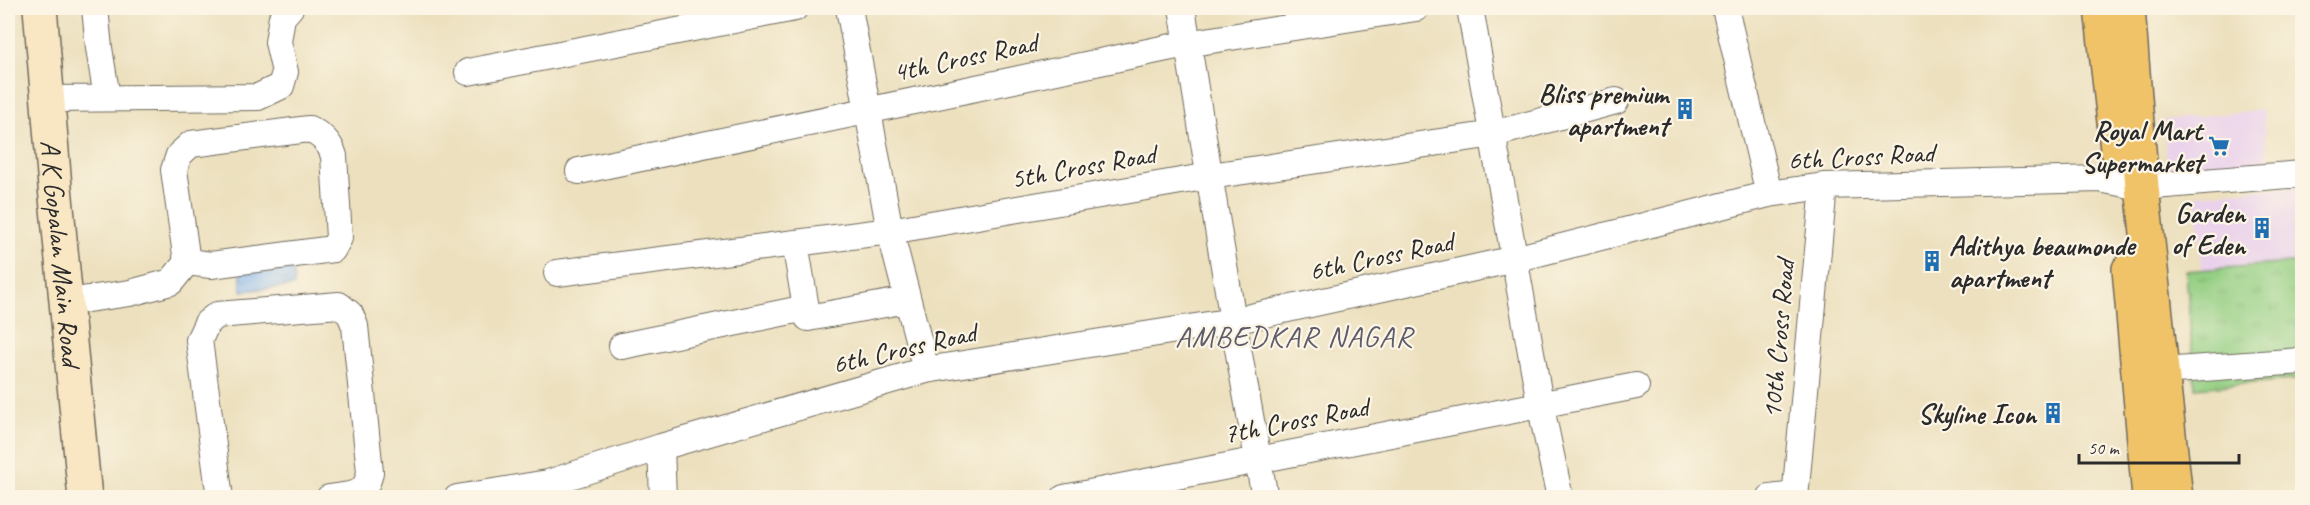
<svg xmlns="http://www.w3.org/2000/svg" width="2310" height="505" viewBox="0 0 2310 505" font-family="Caveat,sans-serif">
<style>
.built{fill:#ead1ec}
.grass{fill:url(#grass-tufts);stroke:#607d57;stroke-width:1.5}
.water{fill:url(#water-ripples);stroke:#57708c;stroke-width:1.5}
.lines{fill:none;stroke-linecap:round;stroke-linejoin:round}
.street-casing{stroke:#6f6a5e;stroke-width:28}
.secondary-casing{stroke:#6f6a5e;stroke-width:36}
.primary-casing{stroke:#6f6a5e;stroke-width:36}
.street{stroke:#fff;stroke-width:26}
.secondary{stroke:#f9e7c3;stroke-width:33}
.primary{stroke:#f0c369;stroke-width:33}
.labels{text-anchor:middle;dominant-baseline:central;stroke-width:4.5;stroke-linejoin:round;paint-order:stroke}
.street-label{font-size:28px;fill:#2b2b2b;stroke:#fcf5e5}
.poi-label{font-size:28px;font-weight:bold;fill:#2b2b2b;stroke:#fcf5e5;text-anchor:end}
.neighbourhood-label{font-size:30px;letter-spacing:1.5px;fill:#5e5c6b;stroke:#fcf5e5}
</style>
<defs>
<pattern id="grass-tufts" width="24" height="20" patternUnits="userSpaceOnUse" patternTransform="scale(1.5)"><rect width="24" height="20" fill="#94cf83"/><path d="M3 7l-1-3M5 7V3M7 7l1-3M15 17l-1-3M17 17v-4M19 17l1-3" fill="none" stroke="#80b271"/></pattern>
<pattern id="water-ripples" width="26" height="14" patternUnits="userSpaceOnUse" patternTransform="scale(1.5)"><rect width="26" height="14" fill="#83b4ee"/><path d="M2 4q2-2 4 0t4 0M15 11q2-2 4 0t4 0" fill="none" stroke="#6b93c1"/></pattern>
</defs>
<rect width="100%" height="100%" fill="#fcf5e5"/>
<filter id="ink" filterUnits="userSpaceOnUse"><feTurbulence type="fractalNoise" baseFrequency=".0167" numOctaves="2"/><feDisplacementMap in="SourceGraphic" scale="12" xChannelSelector="R" yChannelSelector="G"/><feConvolveMatrix kernelMatrix="1 2 1 2 8 2 1 2 1" color-interpolation-filters="sRGB"/></filter>
<filter id="wash" filterUnits="userSpaceOnUse"><feTurbulence type="fractalNoise" baseFrequency=".008" numOctaves="4" result="noise"/><feDisplacementMap in="SourceGraphic" scale="24" xChannelSelector="R" yChannelSelector="G"/><feGaussianBlur stdDeviation="1.35" result="paint"/><feColorMatrix in="noise" values="0 0 0 0 0 0 0 0 0 0 0 0 0 0 0 0 0 1.4 0 .05"/><feComposite in="paint" operator="in"/></filter>
<g filter="url(#wash)">
<rect width="100%" height="100%" fill="#ece0be"/>
<path class="built" d="M2263,110L2268,169L2169,179L2163,120Z
M2302,186V262L2202,270L2196,195Z"/>
<path class="grass" d="M2302,262V379L2195,388L2186,271Z"/>
<path class="water" d="M293,264L294,286L242,291L240,268Z"/>
</g>
<g filter="url(#ink)">
<g class="lines">
<defs>
<path id="street" d="M95,8L99,48L107,98
M849,8L890,231L926,370
M1182,8L1233,321L1265,498
M1470,8L1540,403L1560,498
M1725,8L1769,194
M468,72L795,8
M48,99L258,97L281,86L285,72L278,42L282,17L290,8
M579,171L1186,44L1416,8
M557,273L890,231L1210,176L1494,134L1616,101
M67,302L130,293L171,282L187,262L211,265L333,249L339,238L334,156C330,142 321,135 309,129L191,144L179,155L174,170L187,262
M806,308L808,318L907,300
M622,346L806,308L795,243
M2162,371L2302,361
M661,447L663,498
M220,498L199,340L207,323L217,315L339,305L350,314L355,326L370,472C365,498 352,494 329,498
M457,498L548,483L661,447L926,370L1233,321L1515,259L1769,194L1824,186L2099,179L2142,187L2302,174
M1064,498L1636,386
M1770,498L1795,495
M1795,498L1824,186"/>
<g id="secondary">
<path id="s1" d="M40,8L55,187L85,498"/>
</g>
<path id="primary" d="M2101,8L2117,149
M2128,8L2142,187L2176,498
M2129,269L2149,498"/>
</defs>
<use href="#street" class="street-casing"/>
<use href="#secondary" class="secondary-casing"/>
<use href="#primary" class="primary-casing"/>
<use href="#street" class="street"/>
<use href="#secondary" class="secondary"/>
<use href="#primary" class="primary"/>
</g>
</g>
<defs>
<symbol id="building-bare" viewBox="-9 -9 18 18"><path d="M-4-6H4V6H1V3H-1V6H-4ZM-2.5-4.3h1.7v1.8h-1.7ZM.8-4.3h1.7v1.8H.8ZM-2.5-1h1.7V.8h-1.7ZM.8-1h1.7V.8H.8Z" fill="#1f6fb2" stroke="#fcf5e5" stroke-width="2.5" paint-order="stroke"/></symbol>
<symbol id="supermarket-bare" viewBox="-9 -9 18 18"><path d="M-6-5.5h2.5l.6 2H6L4.5 2H-2.5L-4.4-4H-6ZM-1.5 3.2a1.3 1.3 0 1 0 .1 0ZM3 3.2a1.3 1.3 0 1 0 .1 0Z" fill="#1f6fb2" stroke="#fcf5e5" stroke-width="2.5" paint-order="stroke"/></symbol>
</defs>
<g fill-rule="evenodd">
<use href="#building-bare" x="1670" y="94" width="30" height="30"/>
<use href="#supermarket-bare" x="2204" y="131" width="30" height="30"/>
<use href="#building-bare" x="2247" y="213" width="30" height="30"/>
<use href="#building-bare" x="1917" y="246" width="30" height="30"/>
<use href="#building-bare" x="2038" y="398" width="30" height="30"/>
</g>
<g class="labels">
<g class="street-label">
<text transform="translate(965 57) rotate(-12)">4th Cross Road</text>
<text transform="translate(1861 156) rotate(-3)">6th Cross Road</text>
<text transform="translate(1083 166) rotate(-10)">5th Cross Road</text>
<text stroke="none"><textPath href="#s1" startOffset="246">A K Gopalan Main Road</textPath></text>
<text transform="translate(1381 256) rotate(-12)">6th Cross Road</text>
<text transform="translate(1778 339) rotate(-85)">10th Cross Road</text>
<text transform="translate(904 348) rotate(-13)">6th Cross Road</text>
<text transform="translate(1296 420) rotate(-11)">7th Cross Road</text>
</g>
<g class="poi-label">
<text x="1668" y="93">Bliss premium<tspan x="1668" dy="32">apartment</tspan></text>
<text x="2202" y="130">Royal Mart<tspan x="2202" dy="32">Supermarket</tspan></text>
<text x="2245" y="212">Garden<tspan x="2245" dy="32">of Eden</tspan></text>
<text x="1949" y="245" text-anchor="start">Adithya beaumonde<tspan x="1949" dy="32">apartment</tspan></text>
<text x="2036" y="413">Skyline Icon</text>
</g>
<g class="neighbourhood-label">
<text x="1294" y="336">AMBEDKAR NAGAR</text>
</g>
</g>
<rect width="2310" height="505" fill="none" stroke="#fcf5e5" stroke-width="30"/>
<path d="M2079 454v9h160v-9" fill="none" stroke="#2b2b2b" stroke-width="3"/>
<text x="2088" y="454" font-size="18" fill="#2b2b2b" stroke="#fcf5e5" stroke-width="4.5" paint-order="stroke">50 m</text>
</svg>
